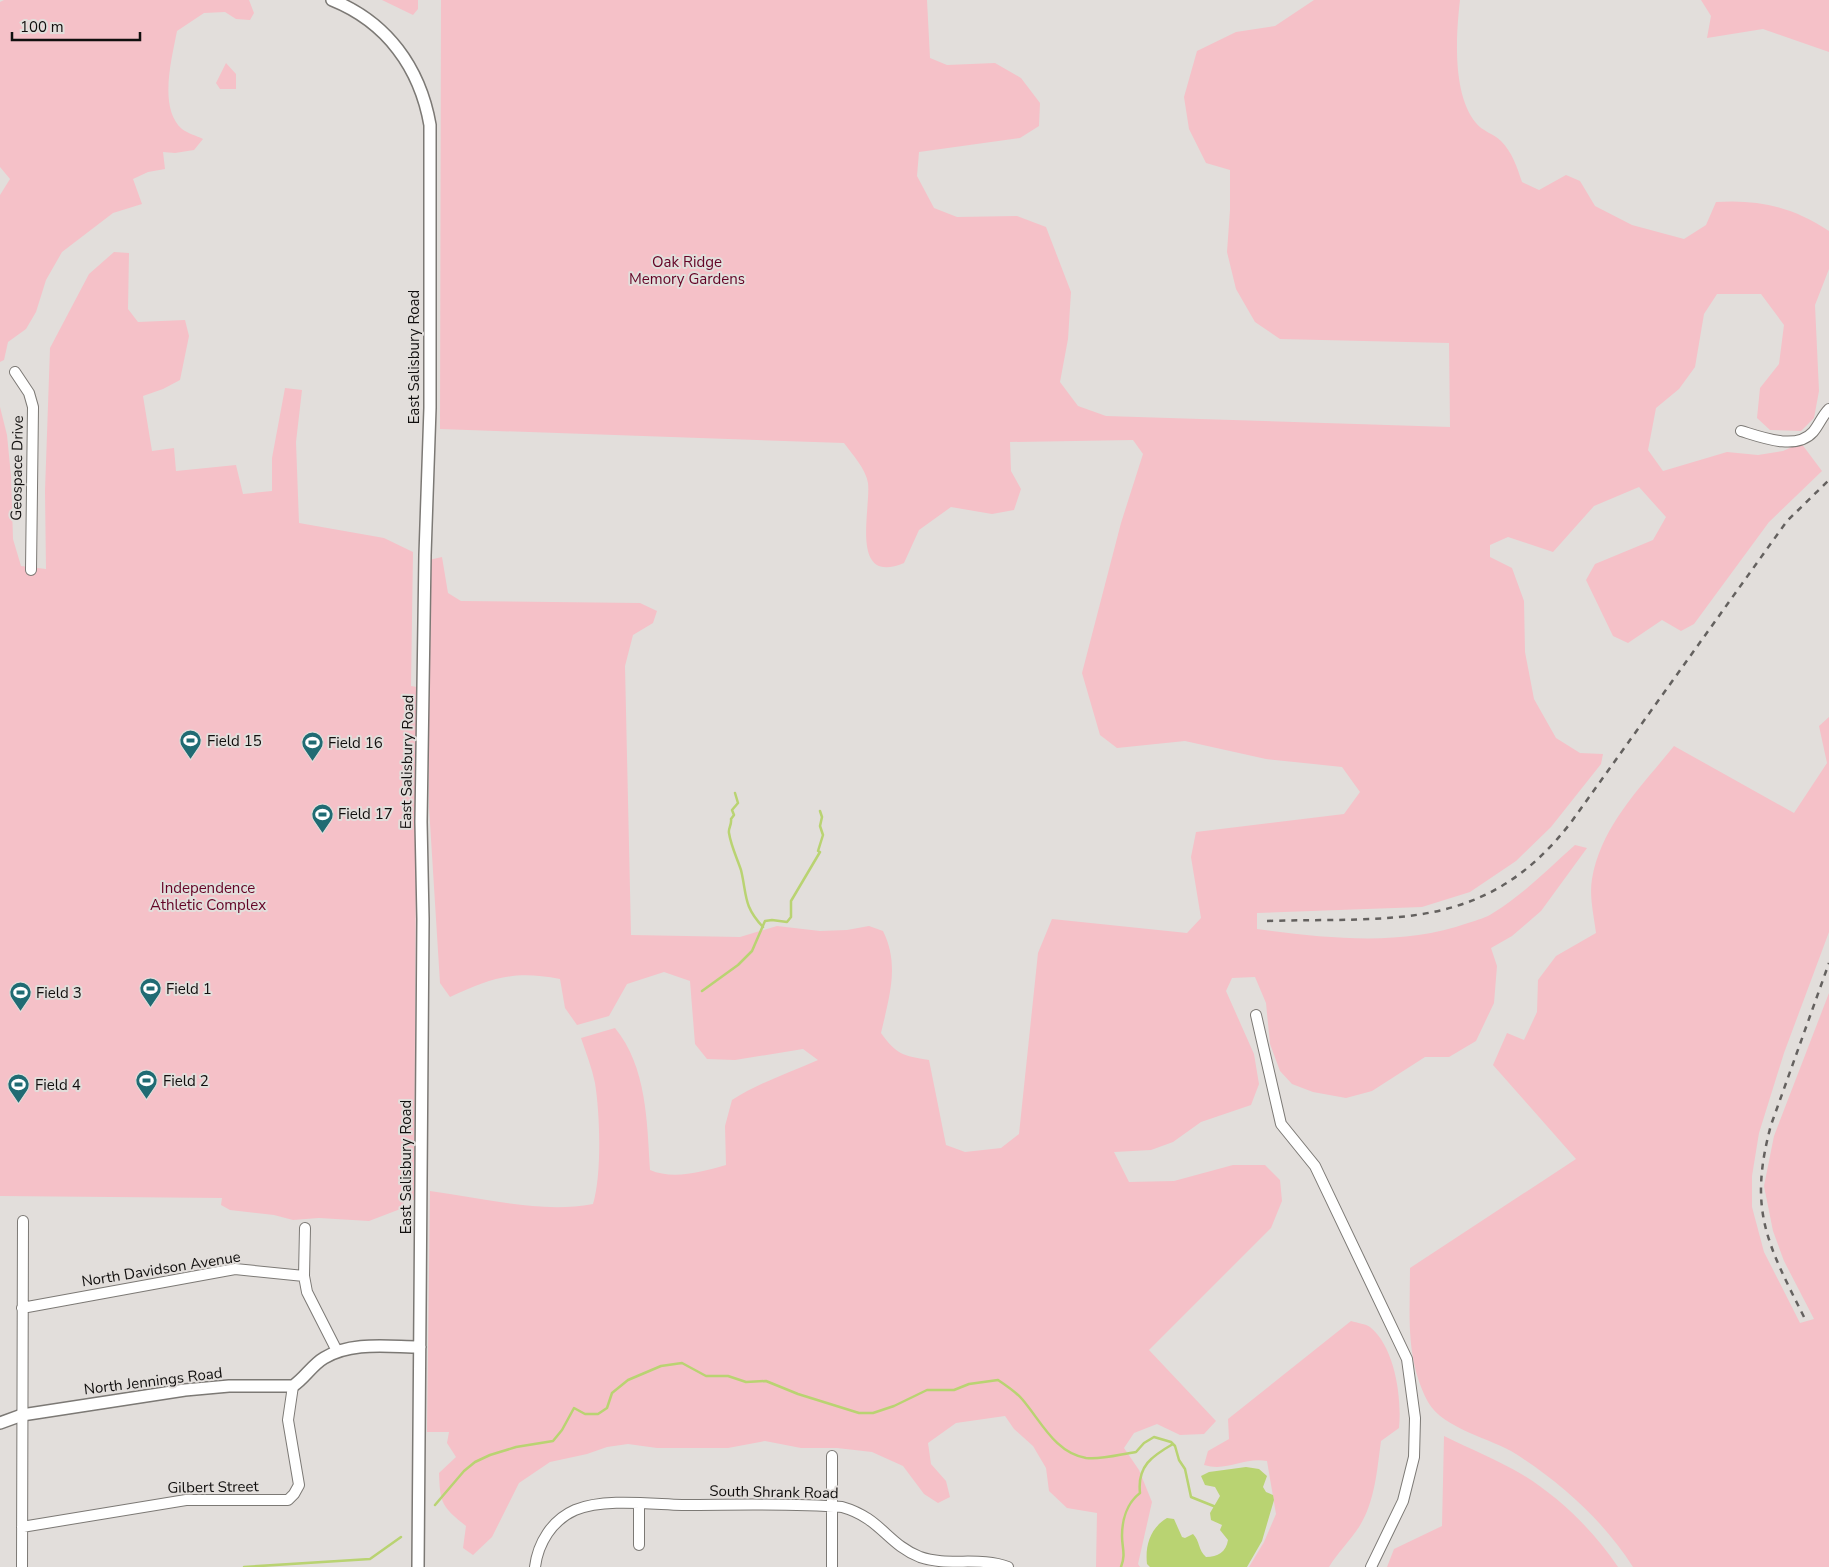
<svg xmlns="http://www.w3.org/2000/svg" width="1829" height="1567" viewBox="0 0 1829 1567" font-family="'Nunito Sans',sans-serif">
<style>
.green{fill:#f5c1c8}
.water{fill:#b9d372}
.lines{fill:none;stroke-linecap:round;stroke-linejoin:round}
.stream{stroke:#b9d372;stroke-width:2.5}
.minor-casing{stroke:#7c7975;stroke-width:12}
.tertiary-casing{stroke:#7c7975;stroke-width:14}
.minor{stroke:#fff;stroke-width:10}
.tertiary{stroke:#fff;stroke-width:11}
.rail{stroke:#64615f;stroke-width:2.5;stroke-dasharray:6 6;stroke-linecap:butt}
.labels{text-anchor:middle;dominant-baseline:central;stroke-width:4;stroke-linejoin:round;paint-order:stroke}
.park-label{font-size:15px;fill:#630325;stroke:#e2dedb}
.street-label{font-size:15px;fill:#110f0e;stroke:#e2dedb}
.poi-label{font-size:15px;fill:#110f0e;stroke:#e2dedb;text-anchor:start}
</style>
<rect width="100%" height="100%" fill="#e2dedb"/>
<path class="green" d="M4,0H249L254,13L250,20L236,19L225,12L204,13L177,31C172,58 158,108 182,129C187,133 197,136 203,139L194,150L175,153L163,152L165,169L148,172L133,179L142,204L113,213L62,252L46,280L36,312L26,329L8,342L4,360L0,362V195L10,179L0,167V2Z
M382,0H418V9L413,15Z
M441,0H927L930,58L947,65L995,63L1021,78L1040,103L1039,126L1020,138L919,152L917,176L934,208L957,217L1017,216L1046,227L1071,292L1068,339L1060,382L1078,406L1106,416L1450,427L1449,343L1280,339L1255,322L1236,289L1227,252L1230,210V170L1206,163L1189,129L1184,97L1197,51L1236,32L1275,26L1314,0H1460C1456,35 1452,94 1476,123C1482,131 1494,134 1501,141C1512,152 1517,167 1522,182L1539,190L1566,175L1580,181L1595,206L1632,225L1684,239L1706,225L1716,202C1758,199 1793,207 1829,231V269L1815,305L1819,391L1814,418L1801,431L1770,430L1757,418L1760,388L1779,364L1784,325L1761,294H1717L1704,314L1695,367L1679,389L1656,408L1648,450L1663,471L1727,452L1758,455L1783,451L1801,443L1822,471L1769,522L1694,624L1681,631L1662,620L1628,643L1613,636L1586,580L1595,564L1653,540L1666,517L1639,487L1594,506L1553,552L1508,537L1490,545V557L1512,568L1524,601L1525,652L1534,699L1556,738L1580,753L1603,754L1601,764L1551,827L1516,861L1470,892L1422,907L1257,913V929C1327,938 1400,947 1468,923C1477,920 1486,918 1493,913C1524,894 1548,869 1575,845L1587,848L1541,911L1512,936L1491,948L1497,966L1494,1003L1476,1041L1449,1057H1425L1372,1091L1346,1098L1313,1092L1292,1084L1280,1071L1270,1044L1266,1003L1255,977L1232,978L1226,991L1254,1054L1259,1084L1251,1105L1201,1122L1173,1142L1151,1150L1114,1152L1129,1182L1174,1181L1233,1165H1265L1280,1180L1282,1201L1271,1228L1149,1350L1216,1421L1204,1434L1180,1435L1157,1424L1134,1433L1124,1448L1139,1470L1152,1502L1138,1564L1140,1567H1096L1097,1513L1067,1508L1049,1491L1046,1468L1033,1446L1014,1429L1005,1416L956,1423L928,1443L931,1464L946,1481L950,1497L938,1503L924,1494L903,1466L872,1452L837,1448H801L765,1441L728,1448H657L628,1444L607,1447L587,1454L550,1462L519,1483L492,1537L473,1555L463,1548L466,1526C442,1507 440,1503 439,1473L456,1457L447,1443L449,1432H427L430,1191C484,1198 540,1214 593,1204C602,1174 600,1114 595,1083C592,1068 586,1053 581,1038L615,1028C647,1067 647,1122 650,1170C673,1180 702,1172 726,1165L725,1126L732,1100C758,1083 789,1073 818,1060L803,1049L735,1060L707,1059L695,1044L690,981L664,972L627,984L609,1016L577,1025L565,1008L560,979C513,970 492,978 450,997L440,983L429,807V560L442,557L448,593L461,601L640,603L657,611L653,623L633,635L625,666L631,935L740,937L777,926L820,931L847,930L869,926L883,931C900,965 889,998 881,1033C896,1054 903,1056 929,1060L946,1145L965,1152L1001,1148L1019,1134L1038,953L1052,919L1187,933L1201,918L1191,857L1196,832L1344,814L1360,792L1342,767L1266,759L1185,741L1117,748L1100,735L1082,673L1121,523L1143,454L1133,440L1010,442L1011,471L1021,489L1014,510L992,514L951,507L919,530L904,563C849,586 871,510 868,483C866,469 852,454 844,443L440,429Z
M1701,0H1829V52L1763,29L1707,38L1711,16Z
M226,63L236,74V89H220L216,83Z
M114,252L129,253L128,309L138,322L185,320L189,336L180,380L163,389L143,396L152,451L174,448L176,471L236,465L243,494L272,491V458L285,388L302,390L296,442L299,523L384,538L413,552L411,686L417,687L414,1200H404L403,1208L369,1221L319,1218L293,1220L274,1215L230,1210L221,1205L222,1198L0,1196V407L7,435L11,476L13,539L21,566L46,569L45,491L50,348L89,274Z
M1829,717V932L1784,1053L1759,1133L1752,1176V1207L1764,1252L1800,1323L1814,1319L1784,1261L1773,1231L1764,1186L1774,1136L1829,993V1567H1633C1603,1520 1562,1484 1516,1454C1491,1438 1443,1429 1428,1402C1405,1358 1410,1315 1410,1268L1576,1159L1493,1065L1507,1033L1524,1040L1537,1012L1538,980L1556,956L1596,933C1594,916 1589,896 1592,879C1601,826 1641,787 1674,746L1794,813L1827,763L1819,726Z
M1351,1321C1357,1323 1366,1324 1370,1327C1395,1347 1402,1398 1399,1428L1381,1441C1377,1470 1375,1502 1359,1527C1350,1541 1338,1552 1329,1567H1249L1264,1542L1276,1514L1267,1461C1244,1457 1227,1472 1204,1465L1208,1451L1229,1439L1228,1419Z
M1444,1436C1470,1449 1498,1460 1523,1475C1560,1498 1594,1531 1618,1567H1387L1394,1549L1442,1526Z"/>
<path class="water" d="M1246,1467L1259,1469L1267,1476L1263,1487L1266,1492L1273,1495L1274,1500L1262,1541L1247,1567H1150L1147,1564C1145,1546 1150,1528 1167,1518L1174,1519L1182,1537L1185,1538L1193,1534C1200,1541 1198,1550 1206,1557C1218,1557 1226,1552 1228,1540L1220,1530L1222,1525L1211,1520L1210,1513L1220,1496L1215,1487L1205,1485L1201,1476L1209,1472Z"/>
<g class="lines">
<path class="stream" d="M735,793L738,803L732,810L734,815L731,819C732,825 728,828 729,833C731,846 737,858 741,870C747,895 743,906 763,927
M702,991L738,965L752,951L765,921L772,920L787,922L791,917V901L820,852L818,851L823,835L820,826L822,817L820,811
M435,1505L464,1471L475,1462L490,1455L516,1447L553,1441L562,1430L574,1408L585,1414H598L607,1408L612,1393L628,1380L661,1366L682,1363L706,1376H728L746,1382L766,1381L798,1394L859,1413H873L894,1406L927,1390H954L969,1384L998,1380C1007,1386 1016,1392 1022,1399C1041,1421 1055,1453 1086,1458C1102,1460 1121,1454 1136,1452L1144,1443L1154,1437L1171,1442L1175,1446L1179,1460L1185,1469L1191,1497L1216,1507
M244,1567L370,1559L401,1537
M1121,1567C1126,1554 1122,1548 1122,1536C1122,1520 1127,1503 1140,1493C1137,1466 1152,1456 1173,1444"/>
<defs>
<path id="minor" d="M15,372L29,393L33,407L31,570
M1741,431C1761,437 1796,451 1813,432C1819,425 1822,416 1829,409
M1256,1015L1281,1124L1315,1166L1407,1359L1415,1418L1414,1457L1403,1501L1371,1567
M305,1228L304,1276L307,1292L337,1351
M22,1308L235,1269L304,1276
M832,1456V1567
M639,1504V1545
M22,1527L186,1500H288L294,1494L299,1485L288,1420L293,1386
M22,1567L23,1221
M535,1567C538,1543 552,1520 575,1510C604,1498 650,1504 682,1505C735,1505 789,1503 842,1507C881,1518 887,1544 920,1557C948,1567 980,1556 1008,1567"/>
<path id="tertiary" d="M332,0C387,22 420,68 430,125V408L425,555L421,822L423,919L418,1567
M0,1423L22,1415L185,1390L229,1386H293C305,1378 312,1365 324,1358C352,1341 389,1347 420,1347"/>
</defs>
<use href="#minor" class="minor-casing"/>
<use href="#tertiary" class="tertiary-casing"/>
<use href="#minor" class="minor"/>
<use href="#tertiary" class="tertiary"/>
<path class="rail" d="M1267,921C1391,917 1486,934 1572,821L1787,521L1829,480
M1804,1317C1767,1243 1748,1210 1771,1125L1829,963"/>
</g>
<defs>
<symbol id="stadium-pin" viewBox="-11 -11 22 30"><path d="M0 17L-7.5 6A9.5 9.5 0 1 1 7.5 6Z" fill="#206b73" stroke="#e2dedb"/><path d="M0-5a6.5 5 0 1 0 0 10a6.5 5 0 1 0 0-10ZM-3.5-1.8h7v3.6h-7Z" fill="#fff"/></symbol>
</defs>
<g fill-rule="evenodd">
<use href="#stadium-pin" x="178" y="728" width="25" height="34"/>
<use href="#stadium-pin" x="300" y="730" width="25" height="34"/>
<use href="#stadium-pin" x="310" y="802" width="25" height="34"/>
<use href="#stadium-pin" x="138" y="976" width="25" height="34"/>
<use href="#stadium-pin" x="8" y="980" width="25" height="34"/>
<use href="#stadium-pin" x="134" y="1068" width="25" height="34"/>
<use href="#stadium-pin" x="6" y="1072" width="25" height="34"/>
</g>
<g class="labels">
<g class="park-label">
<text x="687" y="262">Oak Ridge<tspan x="687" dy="17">Memory Gardens</tspan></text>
<text x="208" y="888">Independence<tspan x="208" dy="17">Athletic Complex</tspan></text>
</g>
<g class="street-label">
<text transform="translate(414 357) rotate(-90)">East Salisbury Road</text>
<text transform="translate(17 468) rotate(-89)">Geospace Drive</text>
<text transform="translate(407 762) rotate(-89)">East Salisbury Road</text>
<text transform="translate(406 1167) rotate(-90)">East Salisbury Road</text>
<text transform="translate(161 1269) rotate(-9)">North Davidson Avenue</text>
<text transform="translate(153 1381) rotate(-7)">North Jennings Road</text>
<text transform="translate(213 1487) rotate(-1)">Gilbert Street</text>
<text transform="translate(774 1492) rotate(1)">South Shrank Road</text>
</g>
<g class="poi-label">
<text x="207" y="741">Field 15</text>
<text x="328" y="743">Field 16</text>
<text x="338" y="814">Field 17</text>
<text x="166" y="989">Field 1</text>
<text x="36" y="993">Field 3</text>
<text x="163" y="1081">Field 2</text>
<text x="35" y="1085">Field 4</text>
</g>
</g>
<path d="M12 32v8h128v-8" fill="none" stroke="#110f0e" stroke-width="2.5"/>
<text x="20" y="32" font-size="15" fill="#110f0e" stroke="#e2dedb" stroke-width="4" paint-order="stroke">100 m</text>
</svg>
